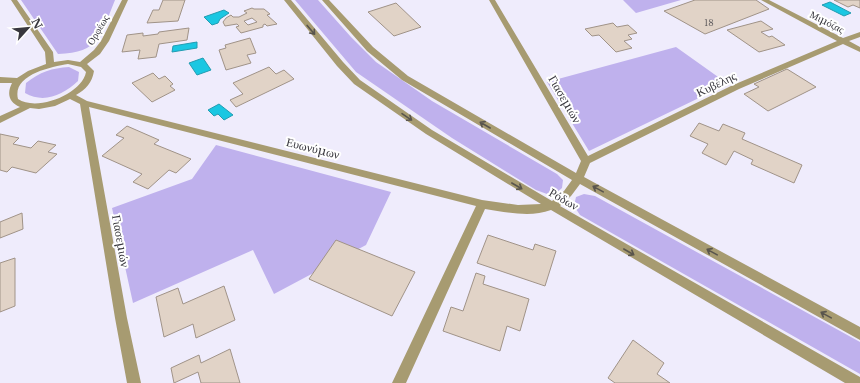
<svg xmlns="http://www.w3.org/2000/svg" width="860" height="383" viewBox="0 0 860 383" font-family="'Libre Baskerville',serif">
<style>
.green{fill:#bfb1ed}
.water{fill:#1ac7e2;stroke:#239cb1}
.building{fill:#e1d3c7;stroke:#a09388;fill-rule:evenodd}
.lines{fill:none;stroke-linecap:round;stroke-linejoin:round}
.minor{fill:#a79b71;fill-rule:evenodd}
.oneway{stroke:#59554d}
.labels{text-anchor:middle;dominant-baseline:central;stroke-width:4;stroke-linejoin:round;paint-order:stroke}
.far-number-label{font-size:9px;fill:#625e60}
.far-street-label{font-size:10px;fill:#38373e;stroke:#fff}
.street-label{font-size:12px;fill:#38373e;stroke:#fff}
</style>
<rect width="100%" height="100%" fill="#efecfc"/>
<path class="green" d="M21,0H115C101,34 100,53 58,54Z
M295,0H318L351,37L376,62L432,101L557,174L563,180L562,188L555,194H547L536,190L452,138L356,72Z
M623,0H681L636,13Z
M676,47L728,84L589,151L547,82Z
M69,67L79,72L78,81C63,95 44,104 25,93L26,83C40,72 52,68 69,67Z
M216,145L391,192L366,245L274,294L253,250L133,303L112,208L192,179Z
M584,194L595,196L860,342V374L580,215L574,206L576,197Z"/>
<path class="water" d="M830,2L851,13L844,16L822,5Z
M224,10L229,13L220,19L218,23L212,25L204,17Z
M197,42V48L172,52L173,46Z
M203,58L211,70L197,75L189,63Z
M219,104L233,115L224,120L218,114L214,116L208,110Z"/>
<path class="building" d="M163,0H185L178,21L147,23L153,10H159Z
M695,0H756L769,9L705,34L664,11Z
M834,0H860V8L853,5L848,7Z
M396,3L421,27L394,36L368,12Z
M252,8L254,9H264L270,14L267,15L277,24L267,26L265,24L263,25V27L241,33L236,27L239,26L237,24L225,26L223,22L226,18L231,15L233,17H239L247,13L244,11ZM252,18L257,22L248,25L244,21Z
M761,21L773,29L761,32L769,37L772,36L785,45L759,52L727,30Z
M613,23L617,27L628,25L637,33L628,35L632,39L624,41L632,48L616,52L599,35L592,36L585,29Z
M189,28L187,40L159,44L156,57L138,59L140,50L122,52L127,35L143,33V36L158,34L159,32Z
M250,38L256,53L247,55L251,63L226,70L219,50L226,48L225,45Z
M269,67L276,74L284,70L294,79L236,107L230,100L243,94L233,83Z
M787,69L816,87L768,111L744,94L759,87L754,84Z
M153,73L159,79L165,76L173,84L170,86L175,90L152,102L132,83Z
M699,123L719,131L723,124L745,133L742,139L802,165L794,183L751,164L753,160L734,151L726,165L702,153L708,144L690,136Z
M127,126L159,140L154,144L191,159L176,173L169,170L148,189L133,182L142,174L102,156L124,138L116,135Z
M0,134L19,138L13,144L31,148L38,141L56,145L48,152L57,154L36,173L12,167L7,172L0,170Z
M22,213L23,229L0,238V222Z
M488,235L533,250L535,244L556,251L545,286L477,263Z
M336,240L415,272L392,316L309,279Z
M15,258V306L0,312V263Z
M476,273L485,276L483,284L529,299L520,331L507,326L500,351L443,331L451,307L463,311Z
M224,286L235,320L196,338L193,324L164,337L156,297L178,288L183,304Z
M633,340L664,363L657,374L670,383H615L608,378Z
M230,349L240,383H201L198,372L174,383L171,368L199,355L201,363Z"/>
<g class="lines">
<path class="minor" d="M11,0H17L53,52L54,62L68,60L80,62L94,50L101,41L122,0H128L109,41L100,54L87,64L94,71C92,83 86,89 76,95L87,101L482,200L518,205L541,204L426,134L354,84L337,66L284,0H291L343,62L360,80L432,130L552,201L564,191L572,180L402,80L367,51L322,0H329L373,47L408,76L576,173L581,161L489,0H495L588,156L733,85L837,41L761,0H769L843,38L860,32V37L849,41L860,47V52L843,44L739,89L590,163L584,177L860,327V340L580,184L571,196L560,206L860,377V383H845L551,210C530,218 506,212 485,209L406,383H392L476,206L89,107L127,318L141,383H127L115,318L80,104L70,99L55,106L39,109L30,108L0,123V116L20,107C8,102 7,93 12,83H0V77L17,78L28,71L46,64L45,52ZM68,64L81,67L86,72C82,94 37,112 18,99C12,75 50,67 68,64Z"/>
</g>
<defs><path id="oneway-shaft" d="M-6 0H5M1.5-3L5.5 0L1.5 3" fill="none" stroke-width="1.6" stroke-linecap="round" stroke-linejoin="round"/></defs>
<g class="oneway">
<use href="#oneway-shaft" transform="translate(311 30) rotate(50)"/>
<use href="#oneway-shaft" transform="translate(407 117) rotate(34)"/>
<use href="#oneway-shaft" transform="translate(485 125) rotate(-150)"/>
<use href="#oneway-shaft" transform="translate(517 186) rotate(30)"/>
<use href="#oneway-shaft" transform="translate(598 189) rotate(-151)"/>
<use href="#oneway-shaft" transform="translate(629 252) rotate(30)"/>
<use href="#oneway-shaft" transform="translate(712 252) rotate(-151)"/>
<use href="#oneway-shaft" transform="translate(826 315) rotate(-151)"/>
</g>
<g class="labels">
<g class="far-number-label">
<text x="709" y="22">18</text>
</g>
<g class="far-street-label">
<text transform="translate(827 22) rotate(27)">Μιμόζας</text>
<text transform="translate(98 30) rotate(-60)">Ορφέως</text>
</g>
<g class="street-label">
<text transform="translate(716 84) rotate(-26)">Κυβέλης</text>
<text transform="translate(565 99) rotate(60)">Γιασεμιών</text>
<text transform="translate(313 148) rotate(14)">Ευωνύμων</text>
<text transform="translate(564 199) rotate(30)">Ρόδων</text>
<text transform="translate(121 241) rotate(80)">Γιασεμιών</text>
</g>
</g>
<g transform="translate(28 28) rotate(63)" stroke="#ffffff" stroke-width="3" paint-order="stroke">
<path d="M0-3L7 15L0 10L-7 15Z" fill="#38373e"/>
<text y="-6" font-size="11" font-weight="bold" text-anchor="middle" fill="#38373e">N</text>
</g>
</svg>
